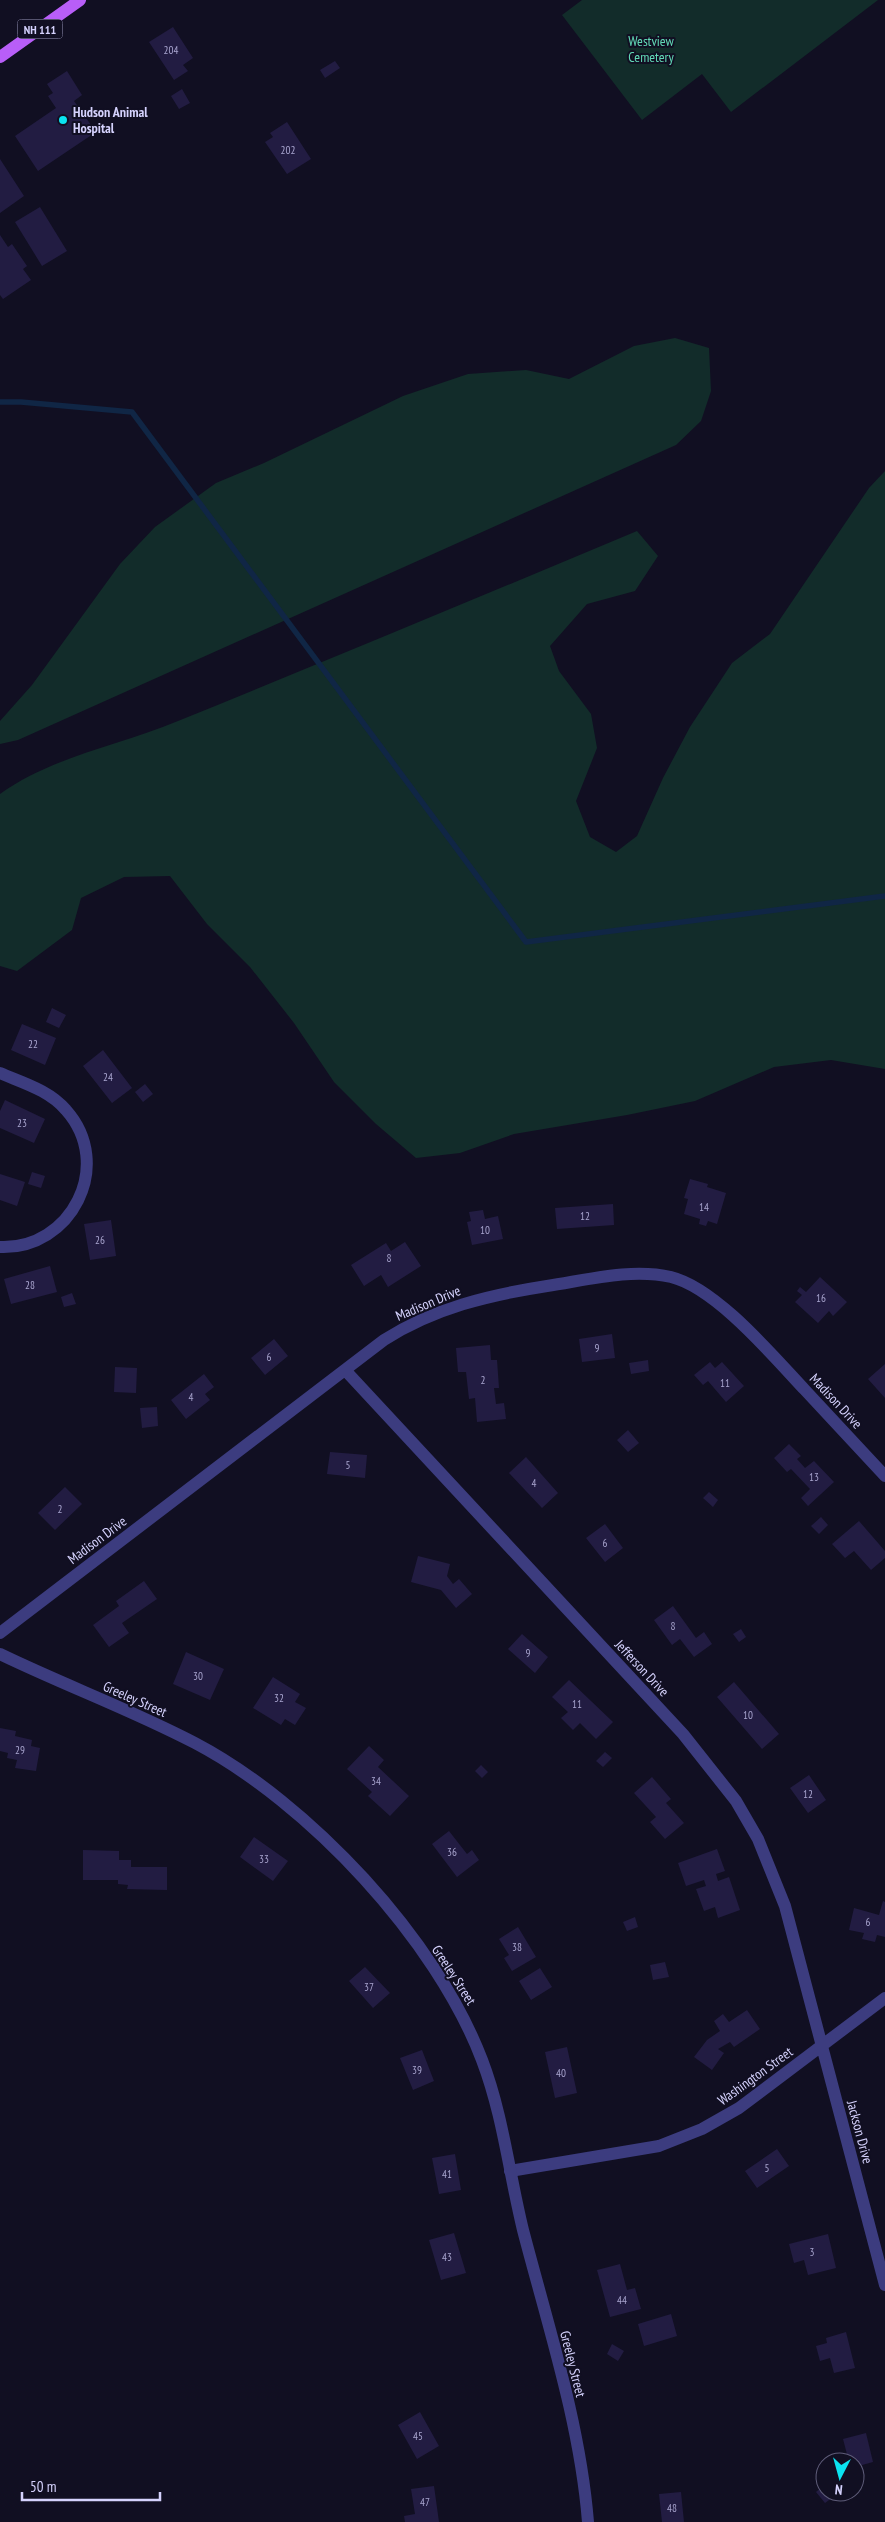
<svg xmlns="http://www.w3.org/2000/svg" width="885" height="2522" viewBox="0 0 885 2522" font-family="'PT Sans Narrow',sans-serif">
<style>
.green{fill:#122c2a}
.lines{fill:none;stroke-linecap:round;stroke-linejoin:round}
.stream{stroke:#102645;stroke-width:5.5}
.building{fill:#221c42}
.minor{stroke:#3c3c7f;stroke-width:12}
.tertiary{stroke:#3c3c7f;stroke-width:12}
.primary{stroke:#b85ef8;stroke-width:12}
.poi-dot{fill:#0be3f0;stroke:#110f22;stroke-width:2}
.labels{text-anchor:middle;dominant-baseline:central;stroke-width:4;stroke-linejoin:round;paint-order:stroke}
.number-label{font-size:11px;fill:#a8a4ce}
.shield{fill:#110f22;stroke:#9a98bb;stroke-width:1}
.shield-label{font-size:12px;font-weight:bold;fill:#d5d2fd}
.park-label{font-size:14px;fill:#62dab7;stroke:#110f22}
.poi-label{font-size:14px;font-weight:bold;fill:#d5d2fd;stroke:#110f22;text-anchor:start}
.street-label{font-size:14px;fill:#d5d2fd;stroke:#110f22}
</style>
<rect width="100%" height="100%" fill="#110f22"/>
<path class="green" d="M582,0H878L731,112L702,74L642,120L562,15Z
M675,338L709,348L711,391L701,421L676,445L18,740L0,744V721L32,685L120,564L155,527L216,483L264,463L403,396L468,374L526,370L569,379L634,346Z
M885,471V1069L831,1060L774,1067L695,1101L627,1115L514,1134L460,1153L416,1158L376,1124L334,1082L294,1023L250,967L207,924L170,876L124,877L81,898L72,930L17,971L0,966V794C53,756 118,746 178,721C331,659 484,595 637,531L658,556L635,591L587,604L550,646L559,671L591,714L597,748L576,801L590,837L616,852L637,836L663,778L690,727L732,663L770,634L869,488Z"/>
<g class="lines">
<path class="stream" d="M0,402H21L132,412L526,942L885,896"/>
</g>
<path class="building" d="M173,27L193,58L183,65L188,71L174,80L149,42Z
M335,61L340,68L325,78L320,70Z
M67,71L82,95L74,101L96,132L38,171L15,136L56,108L48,96L53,93L47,84Z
M182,89L190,103L179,109L171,96Z
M287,122L311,159L287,174L265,142L273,137L270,133Z
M0,159L24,196L0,213Z
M40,207L67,251L42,266L15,222Z
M0,235L8,247L12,244L27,266L23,269L31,280L3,299L0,295Z
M52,1008L66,1015L59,1028L46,1022Z
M22,1024L56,1038L45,1065L11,1050Z
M103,1050L132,1088L112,1103L83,1066Z
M145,1084L153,1094L143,1102L135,1092Z
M5,1100L45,1119L34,1143L0,1128V1111Z
M32,1172L45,1176L41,1188L28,1184Z
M0,1174L25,1182L17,1206L0,1200Z
M690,1179L708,1184L707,1187L726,1193L717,1224L708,1221L706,1226L699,1224L700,1219L684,1214L688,1199L684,1198Z
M613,1204L614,1225L557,1229L555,1208Z
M483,1210L485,1219L498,1216L503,1239L472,1245L467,1222L471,1221L469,1212Z
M111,1220L116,1256L90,1260L84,1224Z
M405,1242L421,1266L388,1287L381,1275L364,1286L351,1265L386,1243L391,1251Z
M50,1266L57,1292L11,1304L4,1279Z
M820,1277L847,1302L833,1316L829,1311L818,1323L795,1302L802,1295L797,1291L800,1287L806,1292Z
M72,1293L76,1304L64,1307L61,1297Z
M612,1334L615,1358L582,1362L579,1339Z
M274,1339L288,1356L265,1375L251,1358Z
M490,1345L491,1360H497L499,1388H494L496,1404L504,1403L506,1419L477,1422L475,1398L469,1399L466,1372H458L456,1348Z
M648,1360L649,1371L631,1374L629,1363Z
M710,1362L715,1368L722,1362L744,1386L726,1402L708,1381L703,1385L694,1375Z
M885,1364V1398L868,1379Z
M115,1367L137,1368L136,1393L114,1392Z
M204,1374L214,1387L205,1394L210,1400L186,1419L171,1400Z
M157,1407L158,1426L142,1428L140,1408Z
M628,1430L639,1443L628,1452L617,1440Z
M789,1444L801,1456L797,1459L805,1468L814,1461L834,1482L808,1506L801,1498L810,1489L791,1469L787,1472L774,1458Z
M330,1452L367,1455L365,1478L327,1474Z
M526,1457L558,1493L542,1508L509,1473Z
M65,1487L82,1504L55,1530L38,1513Z
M709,1492L718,1500L713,1507L703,1498Z
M821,1517L828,1525L819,1534L811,1526Z
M859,1521L885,1551V1558L871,1570L854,1551L845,1558L832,1544Z
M605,1524L623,1548L605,1562L586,1538Z
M418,1556L450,1564L447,1576L453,1584L459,1579L472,1594L456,1608L441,1590L411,1582Z
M144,1581L157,1599L122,1623L129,1633L109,1647L93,1625L119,1606L116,1601Z
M673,1606L696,1638L704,1632L712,1644L694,1657L680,1639L672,1645L654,1620Z
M741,1629L746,1637L739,1642L733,1634Z
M522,1634L548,1657L535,1673L508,1649Z
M186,1652L224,1669L210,1700L173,1684Z
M273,1677L300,1694L295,1702L306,1708L295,1725L285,1719L281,1725L253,1708Z
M569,1680L613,1722L596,1739L580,1723L573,1730L561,1718L568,1712L552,1697Z
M734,1682L779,1734L762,1749L717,1697Z
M0,1728L16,1731L15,1736L32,1740L31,1746L40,1748L36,1771L15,1768L17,1760L7,1758L8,1753L0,1751Z
M369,1746L384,1760L378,1767L409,1796L390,1816L368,1796L372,1792L347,1769Z
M605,1752L612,1758L603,1767L596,1761Z
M481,1765L488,1772L482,1778L475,1771Z
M809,1775L826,1800L808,1813L790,1788Z
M652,1777L671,1799L666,1803L684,1823L665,1839L650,1822L656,1817L634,1793Z
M449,1831L467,1854L472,1850L479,1860L457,1877L432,1844Z
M254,1837L288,1861L273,1881L240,1857Z
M717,1849L725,1871L716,1874L718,1881L729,1877L740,1910L718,1918L715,1907L704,1911L696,1889L706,1886L704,1880L686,1886L678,1863Z
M83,1850L119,1851V1860H131V1867H167V1890L127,1889L128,1885L118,1884V1880H83Z
M883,1901L885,1902V1937L877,1935L875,1942L862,1939L864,1933L849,1930L854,1908L879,1915Z
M635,1917L638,1927L627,1931L623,1922Z
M518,1927L536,1957L512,1971L504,1958L509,1955L499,1939Z
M665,1962L669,1977L653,1980L650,1965Z
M365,1967L390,1993L373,2008L349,1981Z
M540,1968L552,1987L531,2000L519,1981Z
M747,2010L760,2029L734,2047L730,2042L718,2049L724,2053L712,2070L694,2057L707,2040L720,2031L714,2021L723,2014L729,2022Z
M567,2047L577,2093L555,2098L545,2052Z
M422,2050L434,2081L413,2090L400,2058Z
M777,2149L789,2166L757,2188L745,2171Z
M455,2154L461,2190L439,2194L432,2158Z
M454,2233L466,2273L441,2280L429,2240Z
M828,2234L836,2268L808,2275L804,2260L794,2263L789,2244Z
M620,2264L627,2290L635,2288L641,2309L610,2317L597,2270Z
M671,2314L677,2336L644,2346L638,2324Z
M846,2332L855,2368L834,2373L830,2358L820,2361L816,2346L827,2343L826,2338Z
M612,2344L624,2351L618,2361L607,2354Z
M420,2412L439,2446L417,2459L398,2425Z
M866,2433L873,2462L855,2467V2462H849L843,2439Z
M825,2484V2492H840L825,2503L816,2492Z
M434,2486L439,2522H405L404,2516L415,2514L411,2489Z
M681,2492L684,2522H662L659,2494Z"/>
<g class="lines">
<path class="minor" d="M0,1073C23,1083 49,1090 66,1110C115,1165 71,1250 0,1247
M345,1370L683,1734L736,1801L758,1839L785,1906L885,2285
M0,1633L384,1340C434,1308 489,1295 547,1286C587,1280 631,1268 671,1277C716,1288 773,1356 805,1390C832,1419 858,1447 885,1476
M510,2171L659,2146L702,2129L739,2108L885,1998"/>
<path class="tertiary" d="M0,1654C64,1685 132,1710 195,1743C309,1803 436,1939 482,2060C503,2115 509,2173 523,2230C548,2326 580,2423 588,2522"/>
<path class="primary" d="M0,57L80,0"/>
</g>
<circle class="poi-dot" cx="63" cy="120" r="5"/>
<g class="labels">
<g class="number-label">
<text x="171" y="50">204</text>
<text x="288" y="150">202</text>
<text x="33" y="1044">22</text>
<text x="108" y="1077">24</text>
<text x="22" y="1123">23</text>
<text x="704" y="1207">14</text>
<text x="585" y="1216">12</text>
<text x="485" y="1230">10</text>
<text x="100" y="1240">26</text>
<text x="389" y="1258">8</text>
<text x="30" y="1285">28</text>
<text x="821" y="1298">16</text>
<text x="597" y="1348">9</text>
<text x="269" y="1357">6</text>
<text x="483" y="1380">2</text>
<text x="725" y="1383">11</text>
<text x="191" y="1397">4</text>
<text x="348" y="1465">5</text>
<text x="814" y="1477">13</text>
<text x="534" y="1483">4</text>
<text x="60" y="1509">2</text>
<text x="605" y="1543">6</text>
<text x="673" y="1626">8</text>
<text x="528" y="1653">9</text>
<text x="198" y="1676">30</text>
<text x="279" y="1698">32</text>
<text x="577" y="1704">11</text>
<text x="748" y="1715">10</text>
<text x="20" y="1750">29</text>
<text x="376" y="1781">34</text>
<text x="808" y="1794">12</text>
<text x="452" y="1852">36</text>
<text x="264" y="1859">33</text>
<text x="868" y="1922">6</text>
<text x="517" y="1947">38</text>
<text x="369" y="1987">37</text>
<text x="417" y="2070">39</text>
<text x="561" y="2073">40</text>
<text x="767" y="2168">5</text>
<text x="447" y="2174">41</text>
<text x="812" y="2252">3</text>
<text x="447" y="2257">43</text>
<text x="622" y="2300">44</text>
<text x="418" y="2436">45</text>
<text x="425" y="2502">47</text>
<text x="672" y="2508">48</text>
</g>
<rect class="shield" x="17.5" y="19.5" width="45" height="19" rx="4"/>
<g class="shield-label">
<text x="40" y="29">NH 111</text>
</g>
<g class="park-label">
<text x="651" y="41">Westview<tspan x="651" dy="16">Cemetery</tspan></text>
</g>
<g class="poi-label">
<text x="73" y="112">Hudson Animal<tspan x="73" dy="16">Hospital</tspan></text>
</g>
<g class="street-label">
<text transform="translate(428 1303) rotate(-23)">Madison Drive</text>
<text transform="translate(836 1401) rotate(47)">Madison Drive</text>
<text transform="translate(97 1540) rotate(-37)">Madison Drive</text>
<text transform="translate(642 1668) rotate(47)">Jefferson Drive</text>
<text transform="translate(135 1699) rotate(24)">Greeley Street</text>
<text transform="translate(454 1975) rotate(57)">Greeley Street</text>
<text transform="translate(755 2076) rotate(-36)">Washington Street</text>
<text transform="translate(860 2132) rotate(75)">Jackson Drive</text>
<text transform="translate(573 2364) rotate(76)">Greeley Street</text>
</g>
</g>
<g transform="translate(840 2477) rotate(186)"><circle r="24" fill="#110f22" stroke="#5f5d7a"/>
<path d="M0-4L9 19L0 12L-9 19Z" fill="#0be3f0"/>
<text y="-8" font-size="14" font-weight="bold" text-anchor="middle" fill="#d5d2fd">N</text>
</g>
<path d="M22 2492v8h138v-8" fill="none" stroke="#d5d2fd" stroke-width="2.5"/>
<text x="30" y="2492" font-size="15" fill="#d5d2fd" stroke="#110f22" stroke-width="4" paint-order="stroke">50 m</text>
</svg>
